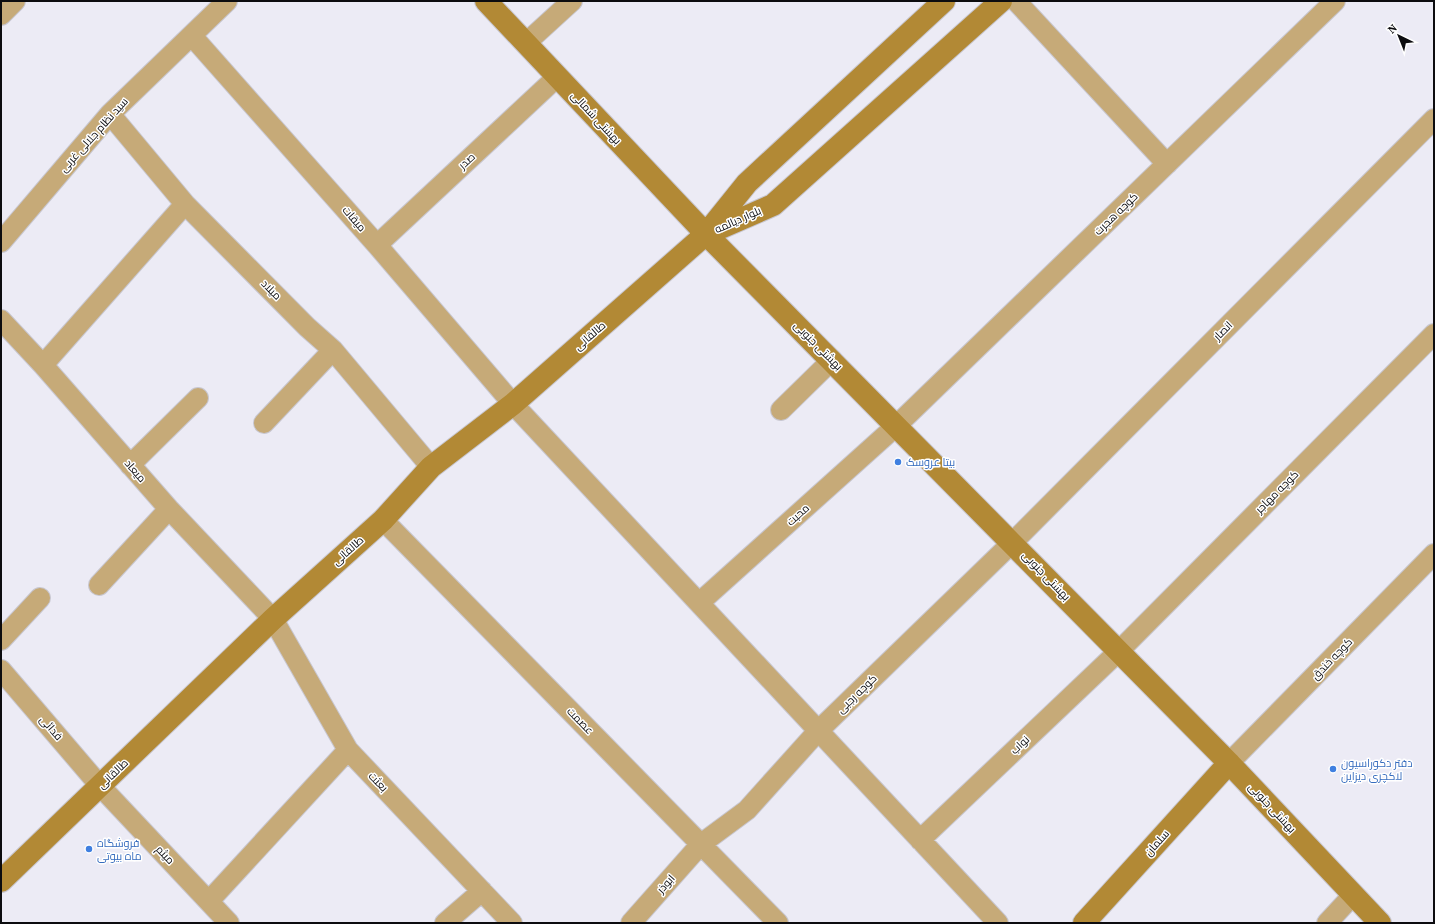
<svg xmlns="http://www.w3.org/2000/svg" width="1435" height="924" viewBox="0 0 1435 924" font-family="'Source Serif 4',Cairo,serif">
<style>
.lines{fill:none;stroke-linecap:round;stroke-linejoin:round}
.street-casing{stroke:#c8c7d0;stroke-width:22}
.secondary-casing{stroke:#c8c7d0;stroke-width:24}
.street{stroke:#c6aa78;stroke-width:20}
.secondary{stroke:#b28935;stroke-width:22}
.shop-dot{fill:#3f7fe0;stroke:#fff;stroke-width:1.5}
.labels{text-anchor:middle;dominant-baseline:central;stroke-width:3;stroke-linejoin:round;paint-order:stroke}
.street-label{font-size:11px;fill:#0c0c0f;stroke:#fff}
.shop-label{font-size:11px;fill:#366cbe;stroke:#fff;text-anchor:start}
</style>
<rect width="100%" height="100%" fill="#ecebf5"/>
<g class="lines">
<defs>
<path id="street" d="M1016,1L1167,164
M1,15L15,1
M192,36L377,245L513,404L998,923
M526,43L572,1
M110,114L185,204L307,327L333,350L431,467
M1,242L110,114L227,1
M377,245L557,77
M1,320L43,365L169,509L273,619L348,750L512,923
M43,365L185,204
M781,410L832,360
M264,423L333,350
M130,465L198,398
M383,520L778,923
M99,585L169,509
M699,603L896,426L1335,1
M1,640L40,598
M1,670L101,787L229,923
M1229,763L1434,554
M920,840L1119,651L1434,334
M209,901L348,750
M445,923L482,891
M631,923L701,844L747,810L818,731L1013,542L1434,119
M1327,923L1353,895"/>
<path id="secondary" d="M486,1L706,234L1229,763L1380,923
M709,233L773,205L1001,1
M1,881L273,619L383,520L431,467L513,404L706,234L747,183L944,1
M1084,923L1229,763"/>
</defs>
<use href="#street" class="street-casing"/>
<use href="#secondary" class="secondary-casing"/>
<use href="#street" class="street"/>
<use href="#secondary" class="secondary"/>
</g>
<g class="shop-dot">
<circle cx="898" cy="462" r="4"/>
<circle cx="1333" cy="769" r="4"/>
<circle cx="89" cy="849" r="4"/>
</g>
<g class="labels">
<g class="street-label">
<text transform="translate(596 118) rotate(47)">بهشتی شمالی</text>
<text transform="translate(94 135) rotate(-48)">سید نظام جلالی غربی</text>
<text transform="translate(467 161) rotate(-43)">صدر</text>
<text transform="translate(1116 214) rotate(-44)">کوچه هجرت</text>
<text transform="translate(354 219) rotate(49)">میقات</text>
<text transform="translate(738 220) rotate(-24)">بلوار دیالمه</text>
<text transform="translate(271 290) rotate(45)">میلاد</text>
<text transform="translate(1223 331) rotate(-45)">انصار</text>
<text transform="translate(590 336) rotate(-41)">طالقانی</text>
<text transform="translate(818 346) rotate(45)">بهشتی جنوبی</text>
<text transform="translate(135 471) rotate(49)">میعاد</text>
<text transform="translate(1277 492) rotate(-45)">کوچه مهاجر</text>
<text transform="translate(798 515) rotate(-42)">محبت</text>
<text transform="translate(348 551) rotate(-42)">طالقانی</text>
<text transform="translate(1046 576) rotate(46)">بهشتی جنوبی</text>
<text transform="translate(1332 659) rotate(-46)">کوچه خندق</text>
<text transform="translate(857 694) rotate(-44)">کوچه رجبی</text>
<text transform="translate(580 721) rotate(46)">عصمت</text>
<text transform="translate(51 728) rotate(49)">فدائی</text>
<text transform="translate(1020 745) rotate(-43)">نواب</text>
<text transform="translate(113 774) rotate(-44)">طالقانی</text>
<text transform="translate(378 782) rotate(46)">بعثت</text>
<text transform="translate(1272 808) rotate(47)">بهشتی جنوبی</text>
<text transform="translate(1157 843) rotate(-48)">سلمان</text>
<text transform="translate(165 855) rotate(47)">میثم</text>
<text transform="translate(666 884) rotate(-48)">ابوذر</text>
</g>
<g class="shop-label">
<text x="906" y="462">بیتا عروسک</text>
<text x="1341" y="763">دفتر دکوراسیون<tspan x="1341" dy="13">لاکچری دیزاین</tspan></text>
<text x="97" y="843">فروشگاه<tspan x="97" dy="13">ماه بیوتی</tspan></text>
</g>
</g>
<rect width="1435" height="924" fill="none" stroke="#0c0c0f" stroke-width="4"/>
<g transform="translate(1399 36) rotate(317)" stroke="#ffffff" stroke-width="3" paint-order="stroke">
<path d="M0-3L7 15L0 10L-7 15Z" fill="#0c0c0f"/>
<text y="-6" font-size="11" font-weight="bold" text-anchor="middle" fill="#0c0c0f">N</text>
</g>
</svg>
